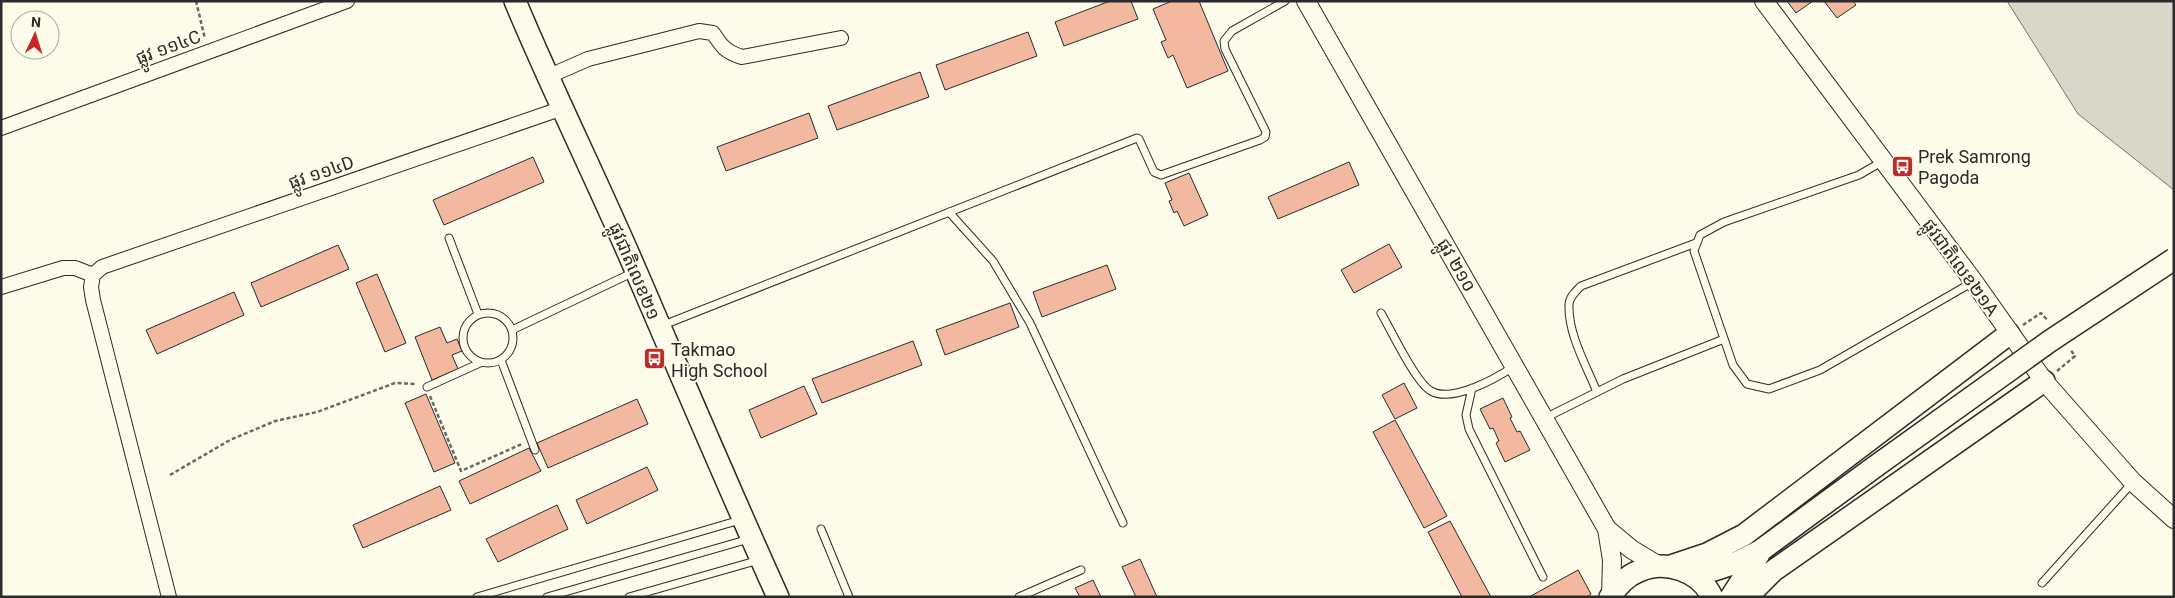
<svg xmlns="http://www.w3.org/2000/svg" width="2175" height="598" viewBox="0 0 2175 598" font-family="Roboto,'Noto Sans Khmer',sans-serif">
<style>
.water{fill:#d8d7c9;stroke:#74746e}
.building{fill:#f2b8a0;stroke:#2b2b2b}
.lines{fill:none;stroke-linecap:round;stroke-linejoin:round}
.service-casing{stroke:#2b2b2b;stroke-width:9}
.minor-casing{stroke:#2b2b2b;stroke-width:16}
.tertiary-casing{stroke:#2b2b2b;stroke-width:20}
.primary-casing{stroke:#2b2b2b;stroke-width:24}
.path{stroke:#6a6964;stroke-width:2.5;stroke-dasharray:4 2.5;stroke-linecap:butt}
.service{stroke:#fdfbea;stroke-width:7}
.minor{stroke:#fdfbea;stroke-width:14}
.tertiary{stroke:#fdfbea;stroke-width:18}
.primary{stroke:#fdfbea;stroke-width:21}
.primary-bridge-casing{stroke:#2b2b2b;stroke-width:24;stroke-linecap:butt}
.primary-bridge{stroke:#fdfbea;stroke-width:21}
.labels{text-anchor:middle;dominant-baseline:central;stroke-width:4;stroke-linejoin:round;paint-order:stroke}
.street-label{font-size:18px;fill:#2b2b2b;stroke:#fdfbea}
.poi-label{font-size:18px;fill:#2b2b2b;stroke:#fdfbea;text-anchor:start}
</style>
<rect width="100%" height="100%" fill="#fdfbea"/>
<path class="water" d="M2007,1H2174V190L2078,114Z"/>
<path class="building" d="M1110,1H1131L1138,19L1064,46L1055,22Z
M1172,1H1199L1228,71L1187,88L1173,55L1168,58L1161,42L1166,40L1153,9Z
M1787,1H1813L1796,13Z
M1824,1H1853L1856,5L1837,18Z
M1028,32L1037,56L945,90L936,65Z
M920,72L929,97L837,130L828,106Z
M809,113L818,138L726,171L717,147Z
M533,157L544,182L444,225L433,200Z
M1349,162L1359,185L1278,219L1268,197Z
M1189,173L1208,215L1184,226L1177,211L1174,213L1169,201L1172,200L1165,183Z
M1389,244L1402,267L1354,293L1341,270Z
M338,245L349,269L261,307L251,283Z
M1107,265L1116,289L1042,317L1033,292Z
M377,274L406,343L385,352L356,283Z
M234,292L244,315L157,354L146,330Z
M1010,303L1019,327L945,355L936,330Z
M440,327L447,343L457,339L462,351L452,355L458,369L432,380L415,337Z
M913,341L922,365L822,403L812,379Z
M1404,383L1417,408L1395,419L1382,395Z
M804,386L817,414L761,438L749,410Z
M426,394L455,463L434,472L405,403Z
M1503,398L1512,417L1510,418L1517,432L1520,431L1530,450L1505,462L1496,443L1499,441L1493,428L1490,429L1480,409Z
M637,399L648,424L548,468L537,443Z
M1395,420L1447,516L1424,528L1373,432Z
M529,448L541,471L470,504L459,481Z
M647,467L658,490L587,524L576,500Z
M440,486L451,510L363,548L353,525Z
M557,505L568,529L498,562L486,539Z
M1450,521L1491,597H1462L1428,532Z
M1140,559L1157,597H1136L1122,567Z
M1578,570L1591,594L1587,597H1529Z
M1093,580L1101,597H1080L1075,588Z"/>
<g class="lines">
<defs>
<path id="service" d="M1883,161L1859,175L1724,222L1700,235L1694,251L1733,365L1747,384L1769,389L1820,370L1973,282
M949,212L993,261L1030,323L1123,523
M449,238L478,314
M463 338a25 25 0 1 1 50 0a25 25 0 1 1-50 0Z
M1381,313C1391,330 1416,383 1431,391C1452,403 1495,379 1513,367
M661,326L1137,138L1139,139L1154,172L1161,175L1260,140L1265,137L1266,132L1225,49L1224,41L1232,31L1285,1
M512,330L634,272
M501,360L535,450
M427,387L480,363
M1472,388L1466,415L1469,429L1543,577
M1597,392C1586,365 1568,334 1569,305C1569,297 1576,291 1581,286L1696,243
M1545,418L1623,379L1724,339
M821,529L849,597
M2042,583L2133,482
M477,597L740,520
M547,597L749,539
M629,597L759,560
M1019,597L1081,570"/>
<path id="minor" d="M547,77L588,59L699,31L713,33C722,47 726,52 742,57L841,38
M1,128L347,1
M93,275L102,267L563,108
M93,275L91,287L93,300L169,597
M1,287L63,268H75L93,275"/>
<path id="tertiary" d="M1306,1L1607,529L1631,549L1659,566
M1764,1L1974,282L2044,381L2133,482L2174,519
M1607,529L1612,560L1611,596"/>
<path id="primary" d="M515,1C553,92 597,180 636,271C683,380 729,489 778,597
M1671,566L1707,554L1744,535L2009,334
M1689,573L1714,570L1738,562L1760,551L1876,466
M1610,597C1618,586 1626,576 1639,571C1665,559 1700,571 1712,597
M1731,597L1759,554
M1747,597L1773,571L2044,381"/>
</defs>
<use href="#service" class="service-casing"/>
<use href="#minor" class="minor-casing"/>
<use href="#tertiary" class="tertiary-casing"/>
<use href="#primary" class="primary-casing"/>
<path class="path" d="M196,1L205,39
M2023,325L2041,313L2048,321
M2057,371L2075,356L2070,349
M430,396L461,471L522,444
M170,475L230,440L275,421L317,412L395,383L417,384"/>
<use href="#service" class="service"/>
<use href="#minor" class="minor"/>
<use href="#tertiary" class="tertiary"/>
<use href="#primary" class="primary"/>
<defs>
<path id="primary-bridge" d="M1876,466L2050,341L2174,259"/>
</defs>
<use href="#primary-bridge" class="primary-bridge-casing"/>
<use href="#primary-bridge" class="primary-bridge"/>
</g>
<defs>
<symbol id="bus-square" viewBox="-11 -11 22 22"><rect x="-9" y="-9" width="18" height="18" rx="4" fill="#c62828" stroke="#fdfbea"/><path d="M-5-6H5V4H4V6H2V4H-2V6H-4V4H-5ZM-3.5-4V0h7V-4ZM-3.5 1.2v1.5H-2V1.2ZM2 1.2v1.5H3.5V1.2Z" fill="#fff"/></symbol>
</defs>
<g fill-rule="evenodd">
<use href="#bus-square" x="1890" y="154" width="25" height="25"/>
<use href="#bus-square" x="642" y="346" width="25" height="25"/>
</g>
<g class="labels">
<g class="street-label">
<text transform="translate(168 47) rotate(-20)">ផ្លូវ ១១៤C</text>
<text transform="translate(321 172) rotate(-19)">ផ្លូវ ១១៤D</text>
<text transform="translate(1457 265) rotate(60)">ផ្លូវ ២១០</text>
<text transform="translate(1961 267) rotate(54)">ផ្លូវជាតិលេខ២១A</text>
<text transform="translate(635 271) rotate(67)">ផ្លូវជាតិលេខ២១</text>
</g>
<g class="poi-label">
<text x="1918" y="156">Prek Samrong<tspan x="1918" dy="21">Pagoda</tspan></text>
<text x="671" y="349">Takmao<tspan x="671" dy="21">High School</tspan></text>
</g>
</g>
<rect width="2175" height="598" fill="none" stroke="#2b2b2b" stroke-width="5"/>
<g transform="translate(35 35) rotate(4)"><circle r="24" fill="#fdfbea" stroke="#a9a89e"/>
<path d="M0-4L9 19L0 12L-9 19Z" fill="#c62828"/>
<text y="-8" font-size="14" font-weight="bold" text-anchor="middle" fill="#2b2b2b">N</text>
</g>
</svg>
